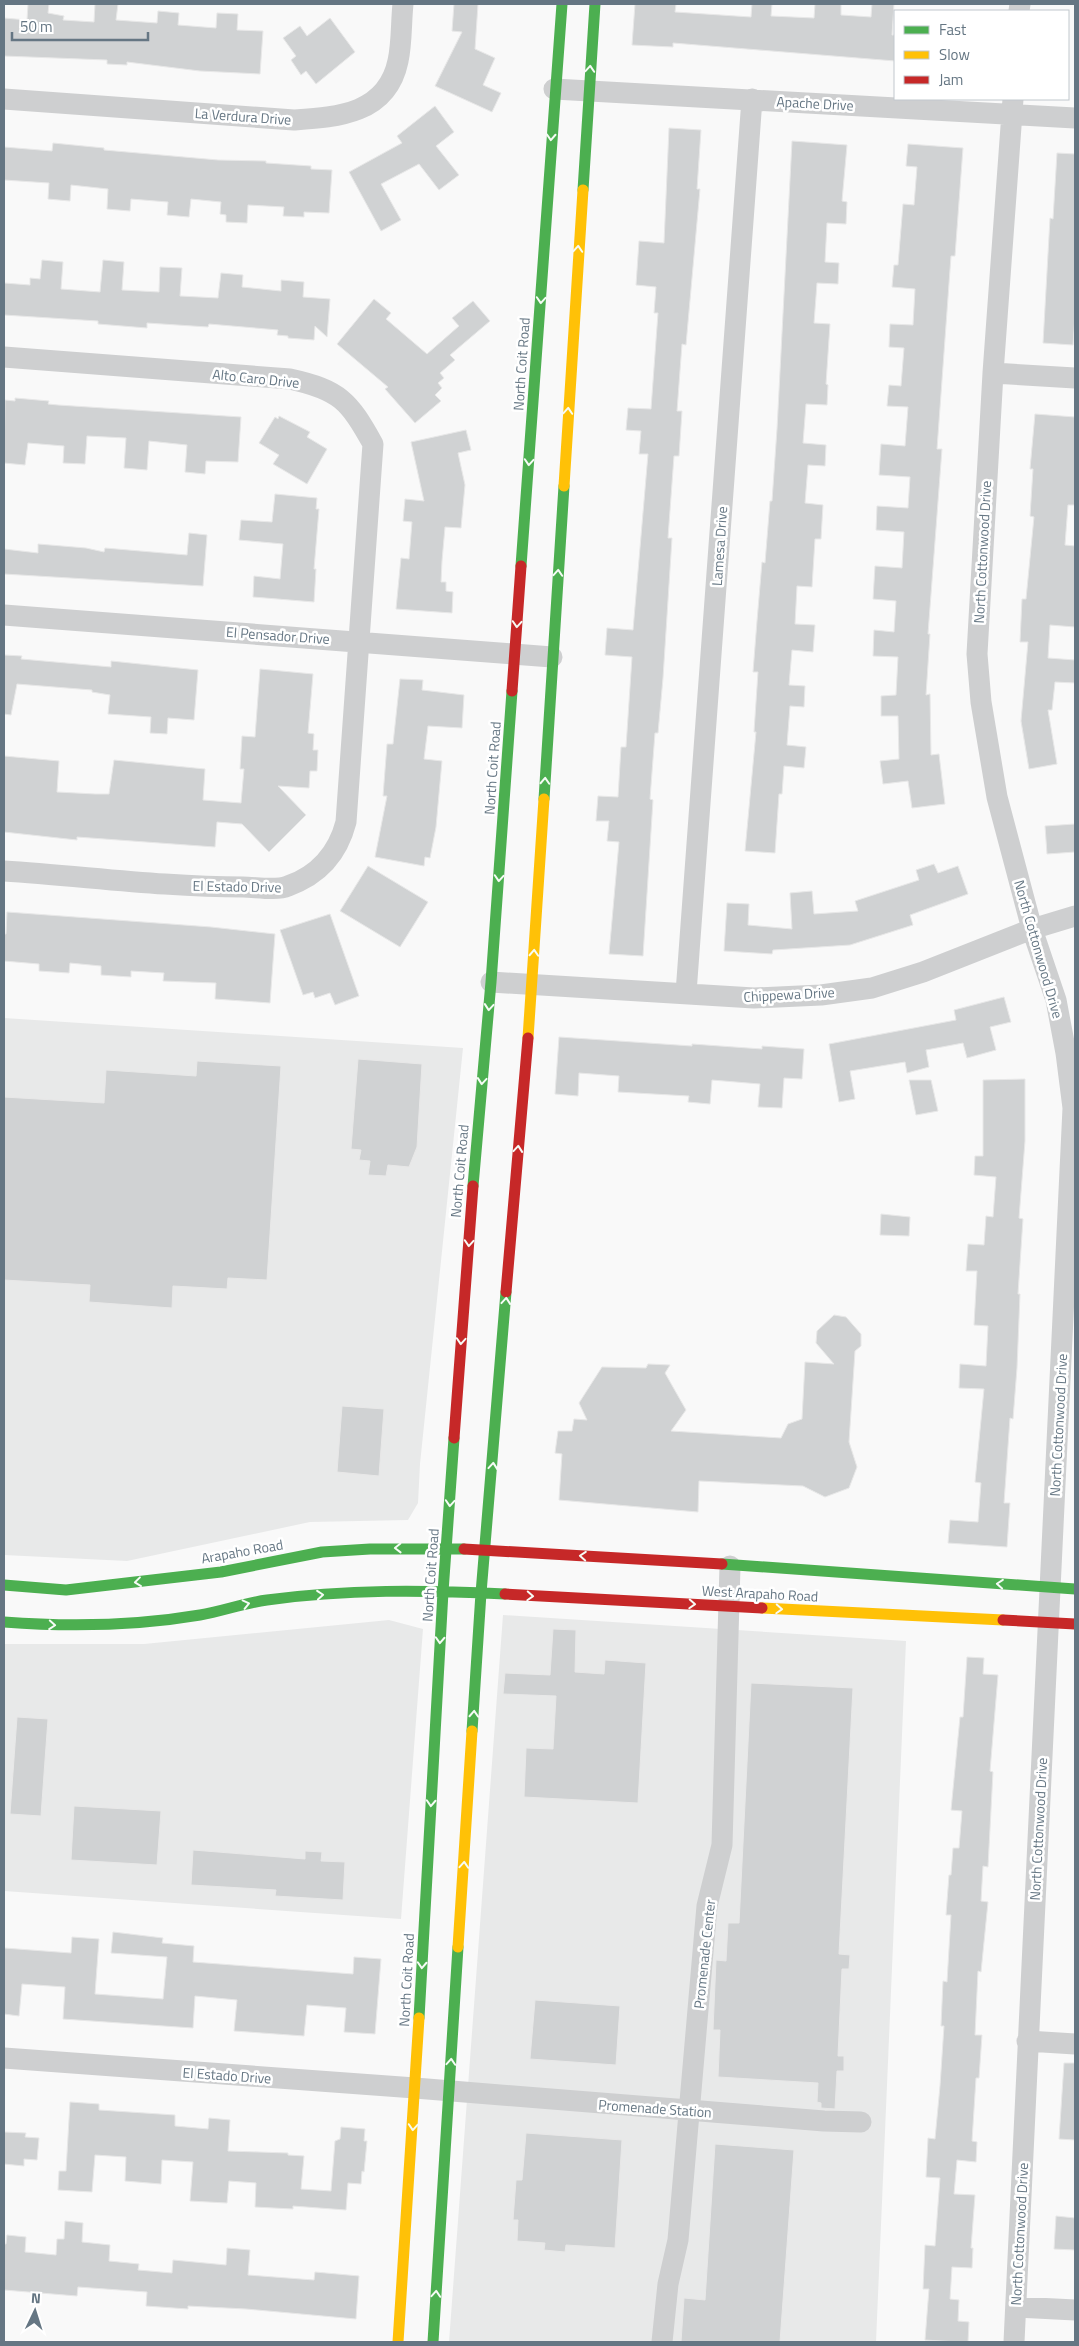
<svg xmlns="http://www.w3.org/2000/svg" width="1079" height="2346" viewBox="0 0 1079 2346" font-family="'Titillium Web',sans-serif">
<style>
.built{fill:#e8e9e9}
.building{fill:#d0d2d3;stroke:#e8e8e8}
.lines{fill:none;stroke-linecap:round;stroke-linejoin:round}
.street{stroke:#cecfd0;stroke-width:21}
.fast{stroke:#4caf50;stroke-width:11}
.slow{stroke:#ffc107;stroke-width:11}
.jam{stroke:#c62828;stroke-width:11}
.oneway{stroke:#f6fbf6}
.labels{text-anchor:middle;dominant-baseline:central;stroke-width:5;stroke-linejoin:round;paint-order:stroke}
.street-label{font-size:14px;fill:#657683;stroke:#fff}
</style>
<rect width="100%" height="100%" fill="#f9f9f9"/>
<path class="built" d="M4,1018L463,1048L420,1464L418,1503L408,1520L310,1522L127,1561L4,1555Z
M503,1615L906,1641L876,2342H449Z
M389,1620L423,1629L401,1919L4,1891V1644H144Z"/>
<path class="building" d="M28,4H49L48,13L64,16L63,20L94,22L95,4H118L116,20L157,23L158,11L179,13L178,25L216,28L217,13L238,14L237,30L263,31L260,74L200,71L127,62V65L107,64V60L4,56V18L27,20Z
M454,4H478L475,49L495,58L483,85L501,93L492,112L435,86L462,32L452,31Z
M635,4H676L675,12L751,17L752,4H772L771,16L814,18L815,4H841V15L871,17L872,4H894L892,35H895V61L673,43V47L632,45Z
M330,18L355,52L316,84L306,71L301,75L291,60L296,56L283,38L300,26L307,36Z
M435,106L454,132L436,146L459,175L439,190L419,164L381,184L401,220L381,231L349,172L402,143L397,136Z
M669,128L701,130L697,189H700L686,345L682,344L677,411H682L679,456H674L668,538H672L663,678L658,733H655L650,799L653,800L643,956L609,954L619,842L607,841L609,821H596L598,796L618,797L621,747H626L632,657L605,655L607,628L633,630L648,454H639L641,431L626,430L628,408L651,409L658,313H654L656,287L636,285L639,241L664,243Z
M792,141L847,145L842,201L847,202L846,224L827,223L825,262L839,263L838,284L817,283L814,323L830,324L826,384L828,385L827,405L806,404L803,443L826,445L825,466L808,465L805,503L823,505L821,539H815L812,587L797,586L795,624L815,625L813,652L792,650L789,685L805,686L804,707L790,706L787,745L806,747L804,768L784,766L782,794H779L775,853L745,851L756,732H754L758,672H753L757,621L762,562L765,563L770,501H772L777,429Z
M53,143L104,148V150L218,160L266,161V163L311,166V169L332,170L329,213L304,212V217L283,216L284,207L248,205L247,223L226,222V215L220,214L221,202L191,199L189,217L167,215L168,202L131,199L130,211L107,209L108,189L71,185L70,201L48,199L49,183L4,180V147L52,151Z
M908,144L963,148L955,256H951L937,449H942L928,634H930L926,695L930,694L931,755L939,754L945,804L912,808L908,781L883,784L880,761L899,759L898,716H881V696L896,695L898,657L873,656L874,630L894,632L896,601L873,599L875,566L902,568L904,532L876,530L877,506L908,508L910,477L879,475L881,444L905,446L908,407L887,406L889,385L901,386L904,348L889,347L890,324L913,325L915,289L892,287L894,265H898L903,204L914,205L917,167L906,166Z
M1057,153L1075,154V316L1073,345L1043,343L1050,218L1053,219Z
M42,260L63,262L61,289L100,292L103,260L124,262L122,290L159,292L160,267L182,268L180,296L218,298L221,273L243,275L242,287L281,291V280L304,282L303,297L330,299L327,337L315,326L314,340L288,338V336L277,335L278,330L209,324L208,327L147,323V328L98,324V321L4,315V283L30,285V278L40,279Z
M374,299L391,313L386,319L427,354L459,326L452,318L473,301L490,321L450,355L455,360L440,373L444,378L438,383L442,388L435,395L441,401L415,423L385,389L388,387L337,344Z
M15,398L49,401L48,404L58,405L241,417L238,462L206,461L205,474L185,472L187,445L149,441L147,470L124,468L126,438L87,436L85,464L63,463L64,446L28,443L25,465L4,463L5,400L15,401Z
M1035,414L1075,417V505H1068L1065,545L1075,546V627L1050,625L1048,658L1075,660V683L1055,682L1052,710H1048L1057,764L1029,769L1021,721L1028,642H1020L1022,599H1026L1034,517L1030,516L1033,469H1030Z
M279,416L310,432L307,437L327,449L307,484L273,464L279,455L259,443L275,417L278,419Z
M466,430L471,450L458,453L465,485L461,528L445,527L442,561L441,582H446V591L453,592L452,613L396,609L401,558L409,559L412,522L403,521L405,499L424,501L411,442Z
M275,494L317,498L316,509H319L314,569H316L314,602L253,597L254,576L280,579L283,544L239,540L241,520L272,522Z
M189,533L207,535L203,586L4,574V549L38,553V544L86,548L104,552L105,548L187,555Z
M4,655L22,656L21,659L111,667V661L198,670L194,720L168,718L167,734L150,733L151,717L108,714L110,695L92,692V690L17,684L11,715L4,714Z
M260,669L313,674L308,733L314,734L313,750H318L317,771H310L309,788L278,786L306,815L269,852L242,824L217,822L215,847L77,837V840L4,832V756L59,761L57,792L95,794H109L114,760L205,769L203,800L241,803L244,769H240L242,736L255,737Z
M400,679L423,680L422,690L464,695L462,728L428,726L424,759L442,761L436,827L430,858L425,857L424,866L375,857L387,796H383L387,744H393Z
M1075,824V852L1047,854L1045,826Z
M934,864L938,873L958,866L968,894L910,915L913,925L850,945L773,950L772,954L724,951L727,903L749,904L748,925L792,929L790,893L812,891L814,914L858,911L855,901L919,880L916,870Z
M368,866L428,902L400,947L340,911Z
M7,912L211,927L275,934L270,1003L215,999L216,983L163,981L164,973L131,971V977L101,975V966L70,963L69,973L39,971V964L4,961V934H6Z
M330,914L359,996L335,1005L330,993L315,998L313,992L303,995L280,930Z
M1004,997L1011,1022L990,1027L996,1050L967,1058L963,1043L926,1050L929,1067L907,1073L905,1062L850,1071L855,1099L839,1102L829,1044L956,1020L954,1010Z
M559,1037L692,1046V1044L762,1049V1046L804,1049L802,1079L784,1078L782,1108L758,1107L760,1084L712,1080L710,1104L688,1102L689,1096L618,1092L619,1076L579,1073L578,1096L555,1094Z
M358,1059L422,1064L417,1147L409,1167L388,1165L386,1176L368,1175L370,1161L359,1160L361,1150L351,1149Z
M197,1061L281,1066L267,1280L228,1278L227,1289L173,1286L172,1308L89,1302L90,1285L4,1280V1097L104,1103L106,1070L196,1076Z
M1025,1079V1141L1019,1218L1023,1219L1018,1294H1020L1017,1368L1013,1419L1010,1418L1004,1503H1010L1007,1547L948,1543L950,1520L978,1522L981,1483L975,1482L984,1389L959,1388L960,1364L986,1366L988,1326L974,1325L977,1271H966L968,1244L984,1245L986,1216L993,1217L996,1177L974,1175L975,1156H983V1080Z
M909,1080H931L938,1111L916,1115Z
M881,1214L910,1217L909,1236L880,1235Z
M834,1315L846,1317L861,1334V1346L855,1351L849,1442L857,1467L849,1488L825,1497L803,1486L699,1481L698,1512L559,1500L562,1454L555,1453L558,1431H572L574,1419L587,1420L579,1403L602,1367L646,1368L648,1364L670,1365L665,1373L686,1410L671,1431L781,1438L788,1424L802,1419L805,1362L834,1364L816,1343L817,1331Z
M342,1406L384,1409L379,1476L337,1472Z
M553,1629L576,1630L575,1672L604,1674L605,1660L646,1663L638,1803L524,1797L526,1748L553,1749L556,1696L503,1694L505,1673L550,1675Z
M967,1657L984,1658L983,1674L998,1675L990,1771L993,1772L988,1867L983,1866L981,1901L988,1902L981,1972L978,1971L975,2035H982L979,2078H976L972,2141L977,2142L976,2162L957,2160L954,2194L975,2195L971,2248H973L972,2268L952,2267L950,2299L959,2300L958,2321L969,2322L968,2342H958L925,2340L929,2289H923L925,2245L935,2246L940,2178L926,2177L928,2138L935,2139L940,2086L944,2026H941L943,1981L947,1982L951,1915H946L949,1875H951L953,1848H959L962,1811L951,1810L960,1717H963Z
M751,1683L853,1688L839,1954L850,1955L849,1969H842L838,2056H844V2071H837L835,2109L821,2108V2103L817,2102L818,2083L718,2077L720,2030H713L716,1960L726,1961L728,1923H739Z
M17,1717L48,1719L41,1816L10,1814Z
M74,1806L161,1811L157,1865L71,1860Z
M193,1850L305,1859V1851L322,1852L321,1861L345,1862L343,1900L275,1896L276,1890L191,1885Z
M113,1932L163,1938L162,1943L194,1946L193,1962L353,1974L354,1957L381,1959L375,2034L344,2032L346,2008L307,2005L304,2036L234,2031L237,2000L195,1996L193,2028L63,2019L65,1987L22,1984L19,2016L4,2014V1948L71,1953L72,1937L99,1939L95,1994L163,1999L167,1957L111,1953Z
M535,2000L620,2006L616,2065L530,2059Z
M1064,2063H1075V2140L1059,2139Z
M70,2102L99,2104V2110L175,2115V2126L208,2129L209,2118L230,2120L228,2151L288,2153V2155L304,2156L301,2189L331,2191L335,2141L340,2139L341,2127L365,2129L364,2141H367L364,2172L362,2171L361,2184L348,2183L346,2210L293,2206V2209L255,2207L256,2183L229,2181L227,2203L190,2201L193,2162L162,2160L161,2184L125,2181L126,2157L95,2155L92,2192L58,2190L59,2171H66Z
M4,2132L26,2133L25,2137L39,2138L37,2160L24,2159V2166L4,2164Z
M526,2133L622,2140L615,2248L566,2245L565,2252L544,2250L545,2243L517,2241L518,2220H513L516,2180H522Z
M715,2144L794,2150L780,2342H681L684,2298L705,2300Z
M1056,2216L1075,2218V2250L1054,2249Z
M65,2221L83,2223L82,2242L110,2245L109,2261L139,2264L138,2270L172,2273L173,2260L226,2265L227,2248L250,2250L248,2275L314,2280L315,2272L359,2276L356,2319L246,2309L188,2306V2309L146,2306L147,2292L78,2287L77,2296L4,2290V2244H6L7,2235L26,2237L25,2252L56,2255L57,2239H64Z"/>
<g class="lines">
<path class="street" d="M1019,11L1020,4
M554,89L1075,118
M4,99L294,120C338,117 387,114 398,61C402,43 401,22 403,4
M1013,99L993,373L977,654L981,702L997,797L1032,929L1056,1000L1066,1053L1073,1108L1014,2342
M4,357L290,379C340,390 349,401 373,444L346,822C338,853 319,875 288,886C276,891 256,887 243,887C163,887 83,876 4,871
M993,373L1075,378
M4,615L552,657
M491,982L754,998L821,995L872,988L923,972L1032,929L1075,916
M686,993L752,99
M1027,2041L1075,2044
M4,2058L415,2088L824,2121L861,2122
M1016,2307L1075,2310
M662,2342L668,2284L678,2240L707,1906L722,1845L730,1566"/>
<path class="fast" d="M583,190L595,4
M521,566L562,4
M544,799L564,486
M473,1186L491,982L512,691
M722,1564L1075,1589
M4,1585L66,1590L221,1572L322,1552L370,1549H464
M4,1622C70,1627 135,1626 200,1615C223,1611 244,1603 267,1600C346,1589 426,1590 505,1594
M472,1731L481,1593L506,1292
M419,2018L443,1592L454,1438
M433,2342L458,1947"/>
<path class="slow" d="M564,486L583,190
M528,1038L544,799
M762,1608L1003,1620
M458,1947L472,1731
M398,2342L419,2018"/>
<path class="jam" d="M512,691L521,566
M506,1292L528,1038
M454,1438L473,1186
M464,1549L722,1564
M505,1594L762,1608
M1003,1620L1075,1624"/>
</g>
<defs><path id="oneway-chevron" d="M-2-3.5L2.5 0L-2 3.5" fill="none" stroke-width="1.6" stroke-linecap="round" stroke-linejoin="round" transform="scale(1.25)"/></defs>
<g class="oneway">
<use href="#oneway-chevron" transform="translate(590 69) rotate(-86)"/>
<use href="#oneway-chevron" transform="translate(551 137) rotate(93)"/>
<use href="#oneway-chevron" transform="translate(578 249) rotate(-86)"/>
<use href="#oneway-chevron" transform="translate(541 300) rotate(94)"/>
<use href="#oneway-chevron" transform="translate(568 411) rotate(-86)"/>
<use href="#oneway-chevron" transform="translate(529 462) rotate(94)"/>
<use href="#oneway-chevron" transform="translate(558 573) rotate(-86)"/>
<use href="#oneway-chevron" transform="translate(517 624) rotate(94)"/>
<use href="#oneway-chevron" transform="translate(545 781) rotate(-87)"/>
<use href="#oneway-chevron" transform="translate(499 878) rotate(94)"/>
<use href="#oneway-chevron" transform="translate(534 953) rotate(-87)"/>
<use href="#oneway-chevron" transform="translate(489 1007) rotate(95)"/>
<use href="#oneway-chevron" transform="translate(482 1081) rotate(95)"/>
<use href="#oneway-chevron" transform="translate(518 1149) rotate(-85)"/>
<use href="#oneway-chevron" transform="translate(469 1243) rotate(94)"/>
<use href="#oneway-chevron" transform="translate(506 1301) rotate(-85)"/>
<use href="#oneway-chevron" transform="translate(461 1341) rotate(94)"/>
<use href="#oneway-chevron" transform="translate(493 1466) rotate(-85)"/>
<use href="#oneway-chevron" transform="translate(450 1503) rotate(94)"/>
<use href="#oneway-chevron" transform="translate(398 1548) rotate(179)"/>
<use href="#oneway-chevron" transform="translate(583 1556) rotate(-176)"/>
<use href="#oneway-chevron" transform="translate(138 1582) rotate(173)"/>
<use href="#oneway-chevron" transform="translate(1000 1584) rotate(-175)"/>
<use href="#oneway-chevron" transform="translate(320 1595) rotate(-5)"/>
<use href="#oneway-chevron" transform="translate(530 1596) rotate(3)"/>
<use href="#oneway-chevron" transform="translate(246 1604) rotate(-13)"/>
<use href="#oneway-chevron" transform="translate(692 1604) rotate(3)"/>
<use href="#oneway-chevron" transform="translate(779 1609) rotate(3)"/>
<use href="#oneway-chevron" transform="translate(52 1625) rotate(4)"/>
<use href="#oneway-chevron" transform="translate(440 1640) rotate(93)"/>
<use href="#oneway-chevron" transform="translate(474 1714) rotate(-87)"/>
<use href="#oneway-chevron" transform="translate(431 1803) rotate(93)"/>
<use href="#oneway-chevron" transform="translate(464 1865) rotate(-86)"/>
<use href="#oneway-chevron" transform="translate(422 1965) rotate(93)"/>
<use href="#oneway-chevron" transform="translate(451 2062) rotate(-86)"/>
<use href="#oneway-chevron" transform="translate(413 2127) rotate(94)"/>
<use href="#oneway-chevron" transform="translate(436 2294) rotate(-86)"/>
</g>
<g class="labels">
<g class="street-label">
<text transform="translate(815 103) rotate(3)">Apache Drive</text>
<text transform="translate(243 116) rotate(4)">La Verdura Drive</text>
<text transform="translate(521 364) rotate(-86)">North Coit Road</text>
<text transform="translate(256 378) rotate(6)">Alto Caro Drive</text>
<text transform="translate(719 546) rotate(-86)">Lamesa Drive</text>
<text transform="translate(982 552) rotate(-87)">North Cottonwood Drive</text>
<text transform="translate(278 635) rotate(4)">El Pensador Drive</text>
<text transform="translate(492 768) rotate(-86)">North Coit Road</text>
<text transform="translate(237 886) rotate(1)">El Estado Drive</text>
<text transform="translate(1039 949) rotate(74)">North Cottonwood Drive</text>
<text transform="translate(789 994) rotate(-3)">Chippewa Drive</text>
<text transform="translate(459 1171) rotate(-85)">North Coit Road</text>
<text transform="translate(1058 1425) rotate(-87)">North Cottonwood Drive</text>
<text transform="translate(242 1551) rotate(-10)">Arapaho Road</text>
<text transform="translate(430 1575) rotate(-86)">North Coit Road</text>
<text transform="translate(760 1593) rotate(3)">West Arapaho Road</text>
<text transform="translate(1038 1829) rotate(-87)">North Cottonwood Drive</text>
<text transform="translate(704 1954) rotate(-84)">Promenade Center</text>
<text transform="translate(406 1980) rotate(-87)">North Coit Road</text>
<text transform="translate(227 2075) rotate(4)">El Estado Drive</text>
<text transform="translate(655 2108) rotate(4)">Promenade Station</text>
<text transform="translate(1019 2234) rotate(-87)">North Cottonwood Drive</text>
</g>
</g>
<rect width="1079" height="2346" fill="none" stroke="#657683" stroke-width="10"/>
<rect x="894" y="10" width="175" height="90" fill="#ffffff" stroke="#c1c8cd"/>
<rect x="904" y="26" width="25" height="8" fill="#4caf50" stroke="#c1c8cd"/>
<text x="939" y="35" font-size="15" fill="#657683">Fast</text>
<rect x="904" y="51" width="25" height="8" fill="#ffc107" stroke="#c1c8cd"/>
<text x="939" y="60" font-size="15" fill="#657683">Slow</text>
<rect x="904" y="76" width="25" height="8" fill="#c62828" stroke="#c1c8cd"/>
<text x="939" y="85" font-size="15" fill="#657683">Jam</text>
<g transform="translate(35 2311) rotate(4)" stroke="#ffffff" stroke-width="4" paint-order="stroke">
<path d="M0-4L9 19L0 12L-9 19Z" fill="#657683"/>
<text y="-8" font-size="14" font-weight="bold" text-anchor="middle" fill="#657683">N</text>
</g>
<path d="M12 32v8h136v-8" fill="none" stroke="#657683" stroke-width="2.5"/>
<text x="20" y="32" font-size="15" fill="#657683" stroke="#ffffff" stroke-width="4" paint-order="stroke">50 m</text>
</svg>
